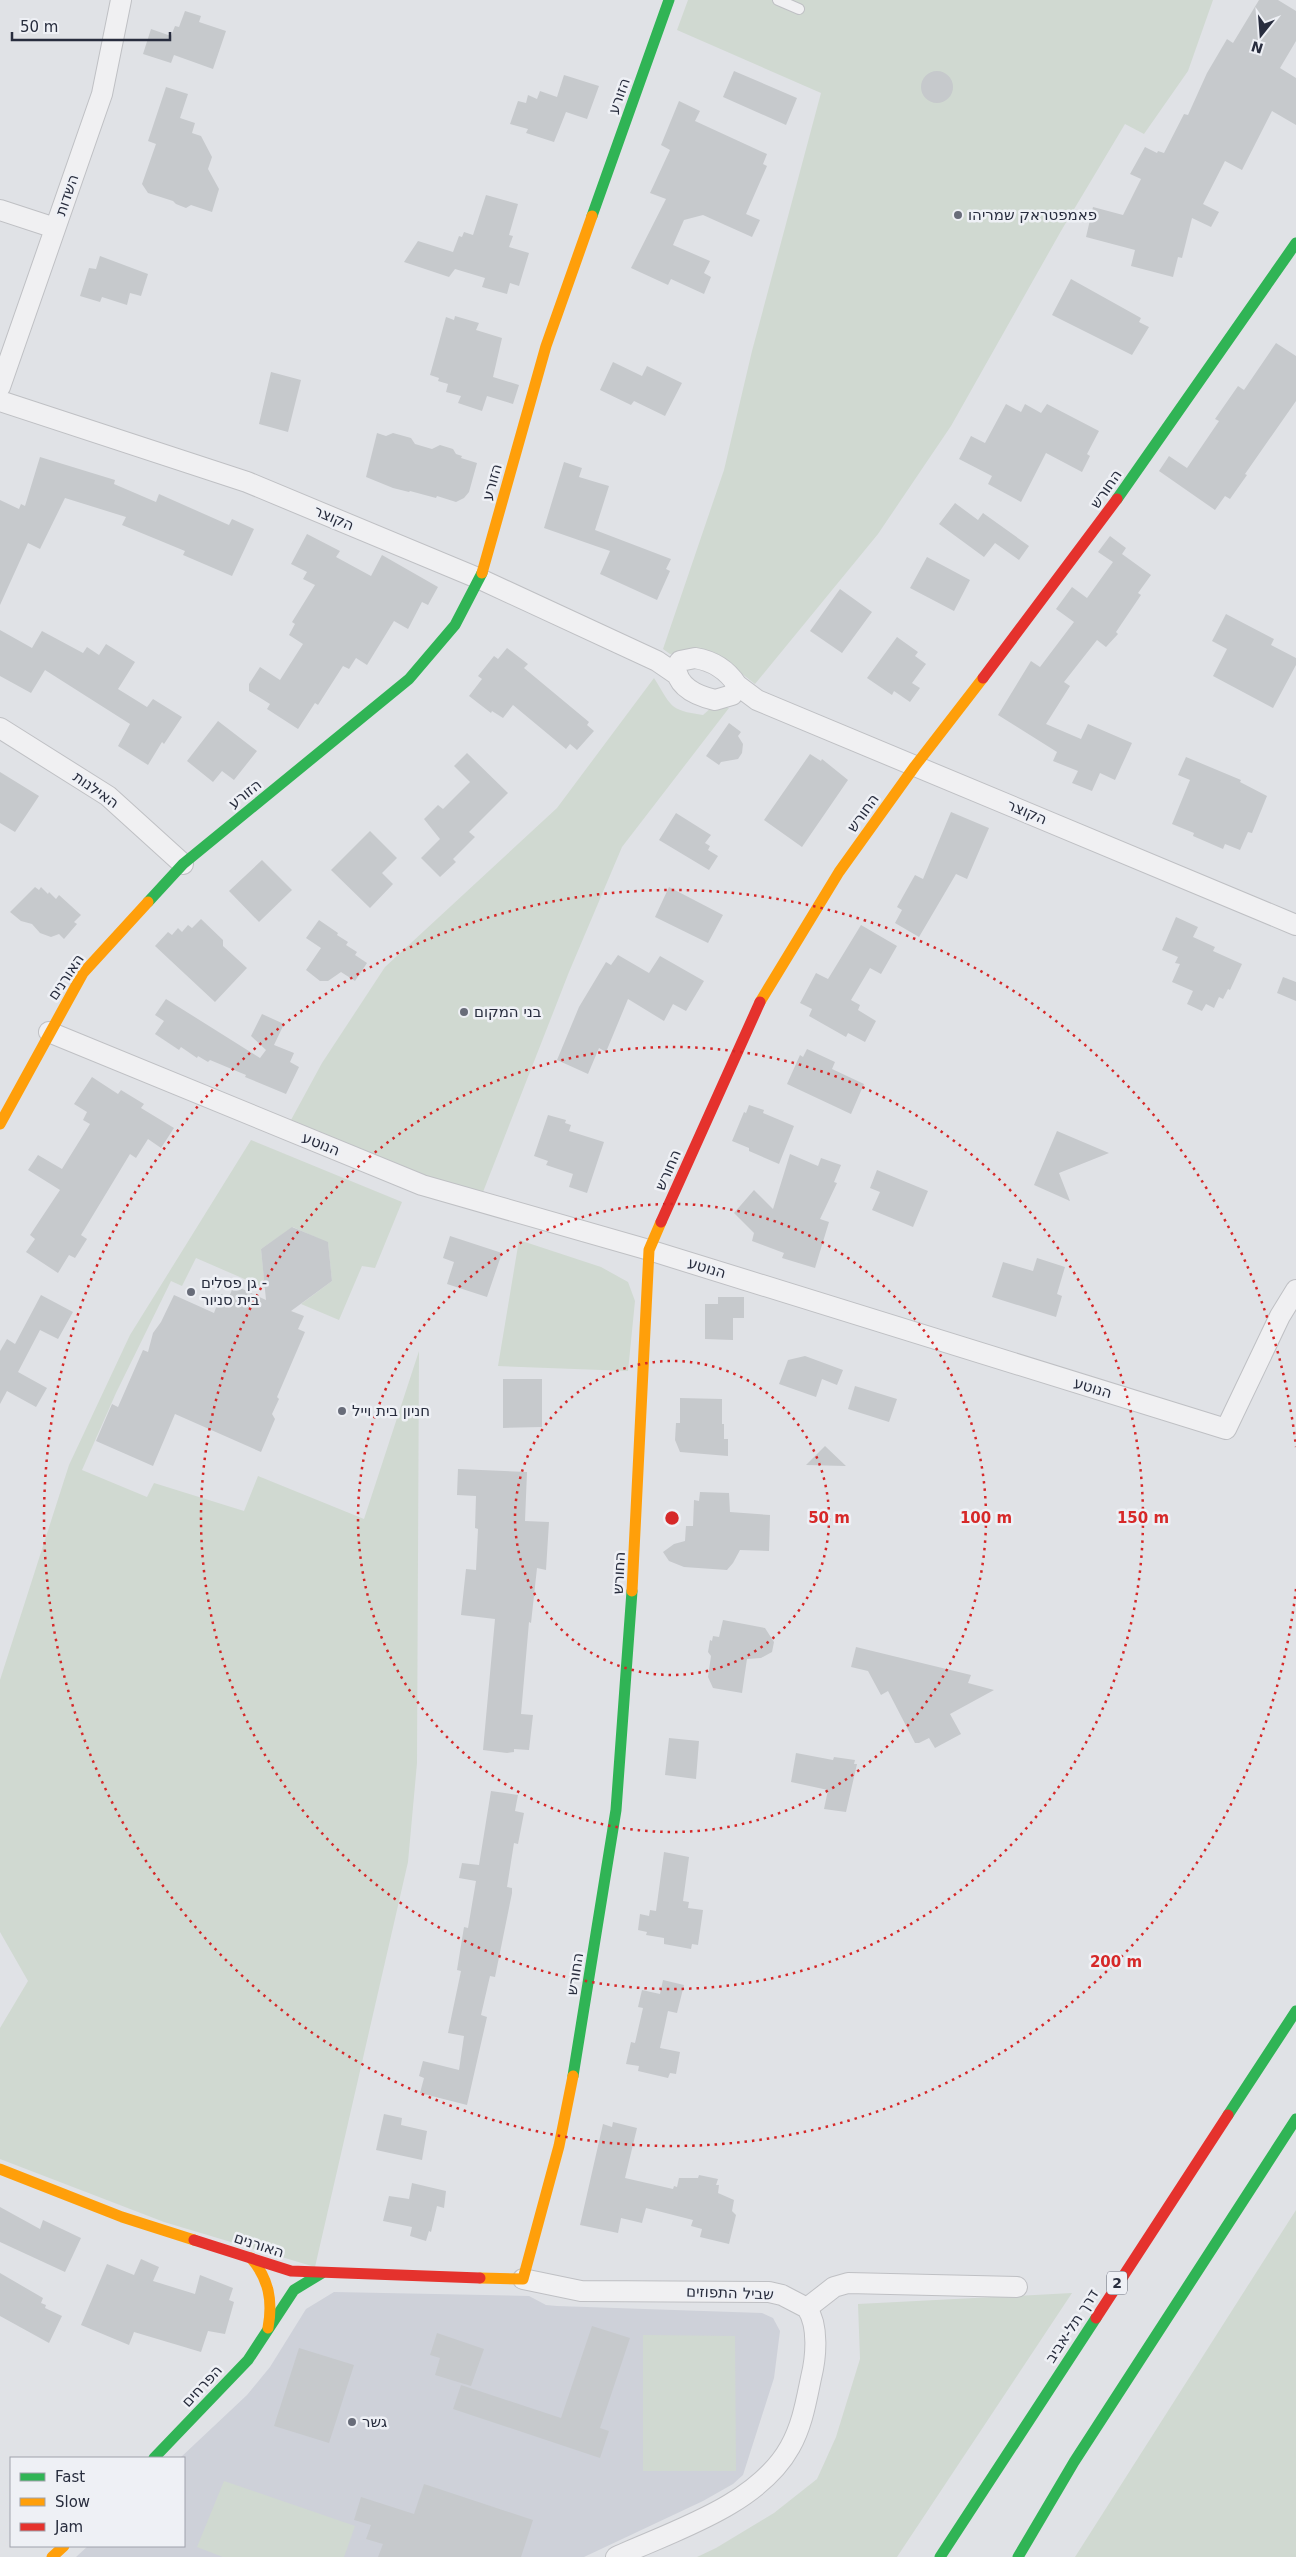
<svg xmlns="http://www.w3.org/2000/svg" width="1296" height="2557" viewBox="0 0 1296 2557" font-family="'DejaVu Sans','Noto Sans Hebrew',sans-serif">
<style>
.built{fill:#ced1d9}
.green{fill:#d0d9d1}
.building{fill:#c6c9cc}
.lines{fill:none;stroke-linecap:round;stroke-linejoin:round}
.lane-casing{stroke:#bfc0c4;stroke-width:12}
.street-casing{stroke:#bfc0c4;stroke-width:22}
.lane{stroke:#f0f0f2;stroke-width:10}
.street{stroke:#f0f0f2;stroke-width:20}
.fast{stroke:#30b455;stroke-width:11}
.slow{stroke:#ff9f0a;stroke-width:11}
.jam{stroke:#e5322d;stroke-width:11}
.ring{fill:none;stroke:#d62828;stroke-width:2.5;stroke-dasharray:2.5 5}
.poi-dot{fill:#686c79;stroke:#eef0f5;stroke-width:2}
.labels{text-anchor:middle;dominant-baseline:central;stroke-width:5;stroke-linejoin:round;paint-order:stroke}
.shield{fill:#eef0f5;stroke:#636875;stroke-width:1}
.shield-label{font-size:14px;font-weight:bold;fill:#282d3e}
.street-label{font-size:15px;fill:#282d3e;stroke:#eef0f5}
.poi-label{font-size:15px;fill:#282d3e;stroke:#eef0f5;text-anchor:start}
.centre{fill:#d62828;stroke:#eef0f5;stroke-width:2.5}
.ring-label{font-size:15px;text-anchor:middle;font-weight:bold;fill:#d62828;stroke:#eef0f5;stroke-width:5;stroke-linejoin:round;paint-order:stroke}
</style>
<rect width="100%" height="100%" fill="#e0e2e6"/>
<path class="built" d="M334,2292L529,2296L546,2305L557,2306L762,2313L773,2318L780,2331L774,2378L743,2475L733,2484L703,2501L584,2557H76L88,2546H184V2458H180L247,2395L270,2367L306,2309Z"/>
<path class="green" d="M688,0H1213L1188,71L1144,134L1125,124L1061,231L951,426L878,534L755,684L737,670L682,653L670,654L663,649L724,470L752,351L821,93L677,30Z
M654,678C672,706 668,710 703,715L712,707L729,708L622,847L569,972L483,1192L426,1177L291,1120L322,1063L385,967L557,808Z
M251,1140L402,1202L375,1268L362,1266L339,1320L301,1304L332,1281L328,1243L293,1227L261,1249L265,1288L196,1258L182,1286L171,1281L116,1393L82,1470L147,1497L154,1483L244,1511L258,1476L364,1519L419,1351L417,1763L408,1862L315,2267L164,2222L0,2159V2028L28,1981L0,1932V1680L69,1465L130,1335Z
M519,1240L601,1267L628,1282L635,1301L628,1371L498,1366Z
M1296,2210V2557H1075Z
M1072,2293L897,2557H697L716,2548L774,2513L817,2479L836,2437L860,2359L858,2304Z
M643,2335L735,2336L736,2471H643Z
M224,2481L355,2526L344,2557H223L197,2547Z"/>
<path class="building" d="M1259,0H1278L1296,11V41L1280,68L1296,78V125L1272,111L1242,170L1225,161L1203,204L1219,212L1211,227L1192,218L1182,258L1178,257L1173,277L1131,266L1135,250L1086,237L1093,207L1123,215L1141,179L1130,174L1145,147L1157,153L1158,151L1164,153L1184,114L1188,115L1207,73L1227,39L1233,43Z
M185,11L201,16L199,22L226,31L213,69L174,55L171,63L143,54L151,29L171,36L175,26L179,27Z
M921 87a16 16 0 1 1 32 0a16 16 0 1 1-32 0Z
M734,71L797,98L786,125L723,97Z
M564,75L599,86L587,119L566,112L554,142L526,133L528,129L510,124L518,101L526,103L528,95L537,99L540,91L557,97Z
M166,87L188,94L180,118L195,123L192,133L201,136L212,157L208,169L219,189L212,212L191,205L186,208L176,204L173,201L148,193L142,184L156,144L148,141Z
M679,101L700,111L695,121L767,154L763,164L767,166L746,214L760,220L752,237L703,215L684,220L673,245L710,261L704,273L711,277L704,294L671,279L668,285L631,268L666,199L650,193L670,150L661,145Z
M486,195L518,204L509,235L513,236L509,247L529,253L519,286L510,283L507,294L482,287L485,278L455,269L449,277L404,262L418,241L453,252L459,236L462,237L464,232L473,235Z
M100,256L148,274L141,296L130,293L127,305L102,297L100,302L80,296L89,268L96,269Z
M1071,279L1141,318L1139,322L1149,327L1132,355L1052,315Z
M455,316L479,323L476,330L502,338L493,377L519,385L513,404L487,396L482,411L458,403L461,396L446,392L448,384L438,381L439,378L430,375L446,317L454,320Z
M1276,343L1296,356V401L1245,474L1247,475L1230,499L1225,496L1215,510L1159,471L1169,456L1187,468L1219,421L1215,419L1238,386L1244,390Z
M613,362L642,376L647,366L682,383L665,416L634,401L631,405L600,390Z
M271,372L301,380L288,432L259,424Z
M1006,404L1021,412L1025,404L1041,413L1047,404L1099,431L1087,454L1090,456L1082,472L1046,453L1021,502L988,484L992,476L959,459L971,436L985,443Z
M377,433L386,436L393,433L411,438L415,444L432,449L440,445L453,449L456,454L462,456L461,458L477,463L469,492L464,498L456,502L437,496L436,498L410,491L409,492L393,488L366,477Z
M40,457L115,480L114,484L156,502L159,494L229,525L232,519L254,529L232,576L183,555L185,551L122,525L126,517L65,498L40,549L28,543L0,605V500L19,509L21,504L25,506Z
M564,462L582,468L579,477L609,486L595,530L671,559L666,569L670,571L657,600L600,574L610,551L544,528Z
M955,503L978,520L983,513L1029,546L1019,560L995,543L984,557L939,524Z
M307,534L340,551L336,557L371,576L382,555L438,587L428,605L422,602L408,629L394,621L367,665L356,658L349,669L343,666L318,705L315,703L298,729L267,709L270,704L249,691V684L260,667L280,680L303,644L289,635L295,624L292,622L315,585L303,579L307,572L291,564Z
M1110,536L1126,548L1122,554L1151,575L1138,593L1141,595L1116,632L1118,634L1106,647L1097,640L1064,682L1070,686L1046,724L1081,739L1088,724L1132,743L1115,780L1100,773L1092,791L1072,783L1078,771L1053,761L1057,752L998,715L1031,661L1040,667L1074,622L1056,609L1072,587L1087,598L1113,562L1098,552Z
M927,557L970,580L954,611L910,588Z
M840,589L872,612L842,653L810,631Z
M1226,614L1274,639L1271,645L1296,658V665L1273,708L1213,676L1227,649L1212,641Z
M0,630L32,648L42,631L83,653L87,647L99,655L106,644L135,662L118,689L147,707L153,699L182,717L164,744L162,742L148,765L118,746L130,724L45,670L31,693L0,676Z
M897,637L918,652L915,656L926,664L912,683L920,688L910,702L894,691L892,695L867,678Z
M507,648L528,664L524,668L589,722L587,725L594,731L577,750L570,744L566,749L513,705L503,718L492,711L491,713L469,696L482,679L478,676L494,656L498,659Z
M218,721L257,751L234,780L222,771L213,782L187,761Z
M729,723L741,732L738,736L743,744L742,753L738,759L721,762L719,765L706,756Z
M467,753L508,793L469,832L475,837L453,859L456,862L440,877L421,858L440,839L424,819L438,805L443,809L470,782L454,766Z
M810,754L821,761L822,759L848,780L802,847L764,820Z
M1186,757L1241,780L1240,782L1267,796L1252,833L1248,832L1240,850L1225,844L1223,849L1193,836L1194,833L1172,824L1190,780L1178,775Z
M0,772L39,796L15,832L0,823Z
M951,812L989,828L967,879L956,874L919,937L895,923L902,910L897,907L915,875L923,879Z
M676,813L711,835L705,843L710,846L708,850L718,856L709,870L659,840Z
M370,831L397,858L382,873L393,884L370,908L331,870Z
M262,860L292,890L259,922L229,891Z
M35,887L39,890L41,887L48,894L49,892L56,899L59,895L81,915L74,922L77,924L64,939L59,934L51,937L40,933L32,924L21,921L10,912Z
M669,887L723,915L708,943L655,917Z
M1176,917L1198,927L1193,937L1215,947L1213,951L1242,964L1230,990L1228,989L1223,999L1219,997L1214,1008L1206,1004L1202,1011L1187,1004L1193,991L1172,982L1180,964L1175,963L1178,957L1162,950Z
M201,919L223,940V946L247,968L215,1002L155,946L168,932L172,935L178,928L182,932L188,925L192,928Z
M319,920L338,933L337,935L348,942L346,945L357,952L355,955L367,963L355,981L341,972L328,981H320L306,970L321,948L306,938Z
M861,925L897,946L881,974L870,968L851,1000L860,1005L858,1010L876,1021L865,1042L848,1033L846,1037L809,1016L812,1009L800,1003L816,973L828,979Z
M618,955L649,973L660,956L704,981L686,1011L673,1004L664,1021L628,999L606,1052L599,1048L588,1074L557,1060L579,1007L606,962L611,965Z
M1283,977L1296,982V1001L1277,993Z
M166,999L260,1058L266,1050L251,1036L262,1014L284,1024L274,1045L294,1053L290,1062L299,1067L286,1094L245,1077L246,1075L210,1060L208,1062L198,1056L197,1058L181,1047L179,1050L155,1034L164,1021L155,1015Z
M807,1049L835,1062L832,1069L864,1084L851,1114L787,1084L800,1055L803,1057Z
M92,1077L118,1094L121,1090L144,1104L141,1108L174,1128L161,1148L148,1139L136,1158L130,1154L81,1235L87,1239L75,1258L69,1255L58,1273L26,1252L35,1239L30,1235L60,1190L28,1170L38,1155L62,1169L90,1124L83,1120L87,1112L74,1104Z
M749,1105L764,1110L763,1113L794,1126L779,1164L749,1151V1148L732,1141L744,1112L746,1113Z
M548,1115L566,1120L565,1123L571,1125L569,1131L604,1142L587,1193L569,1187L573,1174L546,1165L548,1161L534,1156Z
M1057,1131L1109,1153L1059,1173L1070,1201L1034,1185Z
M790,1154L818,1166L821,1158L841,1165L834,1182L837,1183L820,1219L829,1222L815,1268L782,1258L784,1253L752,1241L754,1233L734,1213L754,1190L773,1209Z
M877,1170L928,1191L913,1227L872,1210L880,1192L870,1188Z
M292,1227L328,1242L332,1281L291,1311L304,1316L298,1329L305,1332L277,1397L279,1399L272,1414L275,1419L261,1452L175,1414L153,1466L96,1441L112,1404L118,1407L143,1350L148,1352L153,1333L161,1322L174,1295L214,1313L221,1294L229,1297L234,1285L266,1300L261,1249Z
M450,1236L502,1253L487,1297L447,1284L454,1262L443,1258Z
M1037,1258L1065,1267L1057,1294L1062,1296L1056,1317L992,1297L1003,1262L1033,1271Z
M41,1295L73,1312L58,1339L40,1330L18,1372L47,1388L36,1407L7,1391L0,1404V1351L7,1339L15,1344Z
M718,1297H744V1318H733V1340L705,1339V1304H718Z
M805,1356L843,1370L837,1385L822,1379L816,1397L779,1384L788,1360Z
M503,1379H542V1427L503,1428Z
M855,1386L897,1399L889,1422L848,1409Z
M680,1398L722,1399V1424H724V1439H728V1456L680,1452L675,1440L676,1423H680Z
M825,1446L846,1466L806,1465Z
M458,1469L527,1472L525,1521L549,1522L546,1570L537,1568L531,1623L529,1622L521,1714L533,1715L529,1750L514,1749V1752L507,1753L483,1750L495,1619L461,1615L466,1569L476,1570L478,1529L475,1528L476,1496L457,1495Z
M700,1492L729,1493L730,1512L770,1515L769,1551L740,1550L733,1563L727,1570L684,1567L669,1561L663,1552L674,1544L685,1541L686,1526H693L694,1500L699,1501Z
M723,1620L765,1628L774,1642L772,1652L761,1658L747,1659L742,1693L713,1688L708,1677L711,1656L708,1652L710,1640L712,1641L713,1636L719,1637Z
M856,1647L971,1675L968,1683L994,1690L950,1714L961,1734L935,1748L929,1738L919,1743H915L888,1691L881,1695L868,1671L851,1667Z
M669,1738L699,1741L696,1779L665,1775Z
M796,1753L833,1760L834,1757L855,1760L854,1764H857L846,1812L824,1809L828,1790L791,1782Z
M491,1791L518,1795L515,1811L524,1813L518,1844L514,1843L507,1887L512,1888V1893L495,1977L490,1976L481,2015L487,2017L467,2105L420,2093L424,2078L419,2076L423,2061L459,2070L464,2036L448,2033L461,1971L457,1970L464,1927L468,1928L476,1881L459,1878L462,1863L479,1865Z
M664,1852L689,1857L683,1901L689,1902L688,1908L703,1910L698,1945L692,1944L691,1949L664,1944V1938L646,1935L647,1932L638,1930L640,1914L649,1916L650,1910L656,1911Z
M663,1980L684,1985L677,2013L668,2011L660,2048L680,2052L676,2074L670,2073L668,2078L638,2071L639,2066L626,2064L631,2042L635,2043L643,2008L638,2007L642,1990L660,1994Z
M384,2114L402,2118L401,2125L427,2131L422,2160L376,2150Z
M613,2122L637,2128L625,2178L673,2189L674,2186L677,2187L679,2178H698L699,2175L718,2179L716,2185H719L718,2193L734,2200L732,2211L736,2215L729,2244L700,2237L702,2229L691,2226L693,2220L646,2208L642,2223L621,2218L618,2233L580,2225L603,2124L612,2127Z
M412,2183L446,2191L444,2208L437,2206L431,2232L429,2231L426,2241L410,2236L412,2227L383,2221L389,2196L409,2199Z
M0,2207L40,2229L43,2220L81,2238L65,2272L0,2242Z
M141,2259L159,2267L153,2281L195,2294L200,2275L233,2288L229,2300L234,2302L225,2334L208,2331L201,2352L134,2332L129,2345L81,2325L107,2264L134,2275Z
M0,2273L43,2298L41,2303L46,2305L45,2308L62,2316L49,2343L0,2316Z
M592,2326L630,2338L600,2428L609,2431L600,2458L453,2409L461,2385L561,2418Z
M437,2333L484,2349L471,2386L435,2375L440,2358L430,2355Z
M299,2348L354,2365L329,2443L274,2426Z
M424,2484L533,2520L521,2557H378L383,2544L366,2539L371,2525L354,2520L361,2497L414,2514Z"/>
<g class="lines">
<defs>
<path id="lane" d="M778,0L799,9"/>
<path id="street" d="M0,210L55,228
M0,387L102,94L121,0
M0,401L247,482L480,579L657,661L676,674
M695,658C714,661 727,670 737,685L732,695L715,700C698,696 677,688 676,667L680,661Z
M737,685L757,700L1296,925
M0,728L108,796L183,864
M49,1032L422,1185L649,1250L1226,1429L1280,1316L1296,1290
M523,2279L581,2291L769,2292L782,2295L807,2308L834,2287L848,2283L1017,2287
M616,2557C673,2531 758,2505 790,2447C802,2426 806,2402 811,2378C816,2358 819,2326 807,2308"/>
</defs>
<use href="#lane" class="lane-casing"/>
<use href="#street" class="street-casing"/>
<use href="#lane" class="lane"/>
<use href="#street" class="street"/>
<path class="fast" d="M592,216L669,0
M1117,499L1296,243
M148,902L183,864L409,679L455,625L482,573
M573,2076L616,1810L632,1591
M1228,2115L1296,2011
M154,2458L248,2360L294,2290L322,2273
M940,2557L1096,2318
M1018,2557L1074,2462L1296,2119"/>
<path class="slow" d="M482,573L546,346L592,216
M760,1002L839,872L915,766L983,678
M0,1124L83,973L148,902
M632,1591L649,1250L661,1222
M0,2169L122,2217L194,2240
M251,2258C269,2279 273,2301 268,2328
M480,2278L523,2279L559,2146L573,2076
M52,2557L64,2546"/>
<path class="jam" d="M983,678L1117,499
M661,1222L760,1002
M194,2240L291,2271L480,2278
M1096,2318L1228,2115"/>
</g>
<g class="ring">
<circle cx="672" cy="1518" r="157"/>
<circle cx="672" cy="1518" r="314"/>
<circle cx="672" cy="1518" r="471"/>
<path d="M1296 1589A628 628 0 1 1 1296 1447"/>
</g>
<g class="poi-dot">
<circle cx="958" cy="215" r="5"/>
<circle cx="464" cy="1012" r="5"/>
<circle cx="191" cy="1292" r="5"/>
<circle cx="342" cy="1411" r="5"/>
<circle cx="352" cy="2422" r="5"/>
</g>
<g class="labels">
<rect class="shield" x="1107" y="2271.5" width="20" height="23" rx="4"/>
<g class="shield-label">
<text x="1117" y="2283">2</text>
</g>
<g class="street-label">
<text transform="translate(619 96) rotate(-70)">הזורע</text>
<text transform="translate(67 195) rotate(-71)">השדות</text>
<text transform="translate(492 482) rotate(-74)">הזורע</text>
<text transform="translate(1106 489) rotate(-55)">החורש</text>
<text transform="translate(334 518) rotate(23)">הקוצר</text>
<text transform="translate(96 790) rotate(35)">האילנות</text>
<text transform="translate(245 794) rotate(-39)">הזורע</text>
<text transform="translate(1027 812) rotate(23)">הקוצר</text>
<text transform="translate(863 813) rotate(-54)">החורש</text>
<text transform="translate(66 977) rotate(-56)">האורנים</text>
<text transform="translate(321 1144) rotate(22)">הנוטע</text>
<text transform="translate(668 1170) rotate(-66)">החורש</text>
<text transform="translate(707 1268) rotate(17)">הנוטע</text>
<text transform="translate(1093 1388) rotate(17)">הנוטע</text>
<text transform="translate(619 1573) rotate(-87)">החורש</text>
<text transform="translate(575 1974) rotate(-81)">החורש</text>
<text transform="translate(259 2245) rotate(18)">האורנים</text>
<text transform="translate(730 2293) rotate(2)">שביל התפוזים</text>
<text transform="translate(1072 2326) rotate(-57)">דרך תל-אביב</text>
<text transform="translate(202 2386) rotate(-47)">הפרחים</text>
</g>
<g class="poi-label">
<text x="968" y="215">פאמפטראק שמריהו</text>
<text x="474" y="1012">בני המקום</text>
<text x="201" y="1283">גן פסלים -<tspan x="201" dy="17">בית סניור</tspan></text>
<text x="352" y="1411">חניון בית וייל</text>
<text x="362" y="2422">גשר</text>
</g>
</g>
<circle cx="672" cy="1518" r="8" class="centre"/>
<g class="ring-label">
<text x="829" y="1523">50 m</text>
<text x="986" y="1523">100 m</text>
<text x="1143" y="1523">150 m</text>
<text x="1116" y="1967">200 m</text>
</g>
<rect x="10" y="2457" width="175" height="90" fill="#eef0f5" stroke="#9fa2ac"/>
<rect x="20" y="2473" width="25" height="8" fill="#30b455" stroke="#9fa2ac"/>
<text x="55" y="2482" font-size="15" fill="#282d3e">Fast</text>
<rect x="20" y="2498" width="25" height="8" fill="#ff9f0a" stroke="#9fa2ac"/>
<text x="55" y="2507" font-size="15" fill="#282d3e">Slow</text>
<rect x="20" y="2523" width="25" height="8" fill="#e5322d" stroke="#9fa2ac"/>
<text x="55" y="2532" font-size="15" fill="#282d3e">Jam</text>
<g transform="translate(1261 35) rotate(197)" stroke="#eef0f5" stroke-width="4" paint-order="stroke">
<path d="M0-4L9 19L0 12L-9 19Z" fill="#282d3e"/>
<text y="-8" font-size="14" font-weight="bold" text-anchor="middle" fill="#282d3e">N</text>
</g>
<path d="M12 32v8h158v-8" fill="none" stroke="#282d3e" stroke-width="2.5"/>
<text x="20" y="32" font-size="15" fill="#282d3e" stroke="#eef0f5" stroke-width="4" paint-order="stroke">50 m</text>
</svg>
